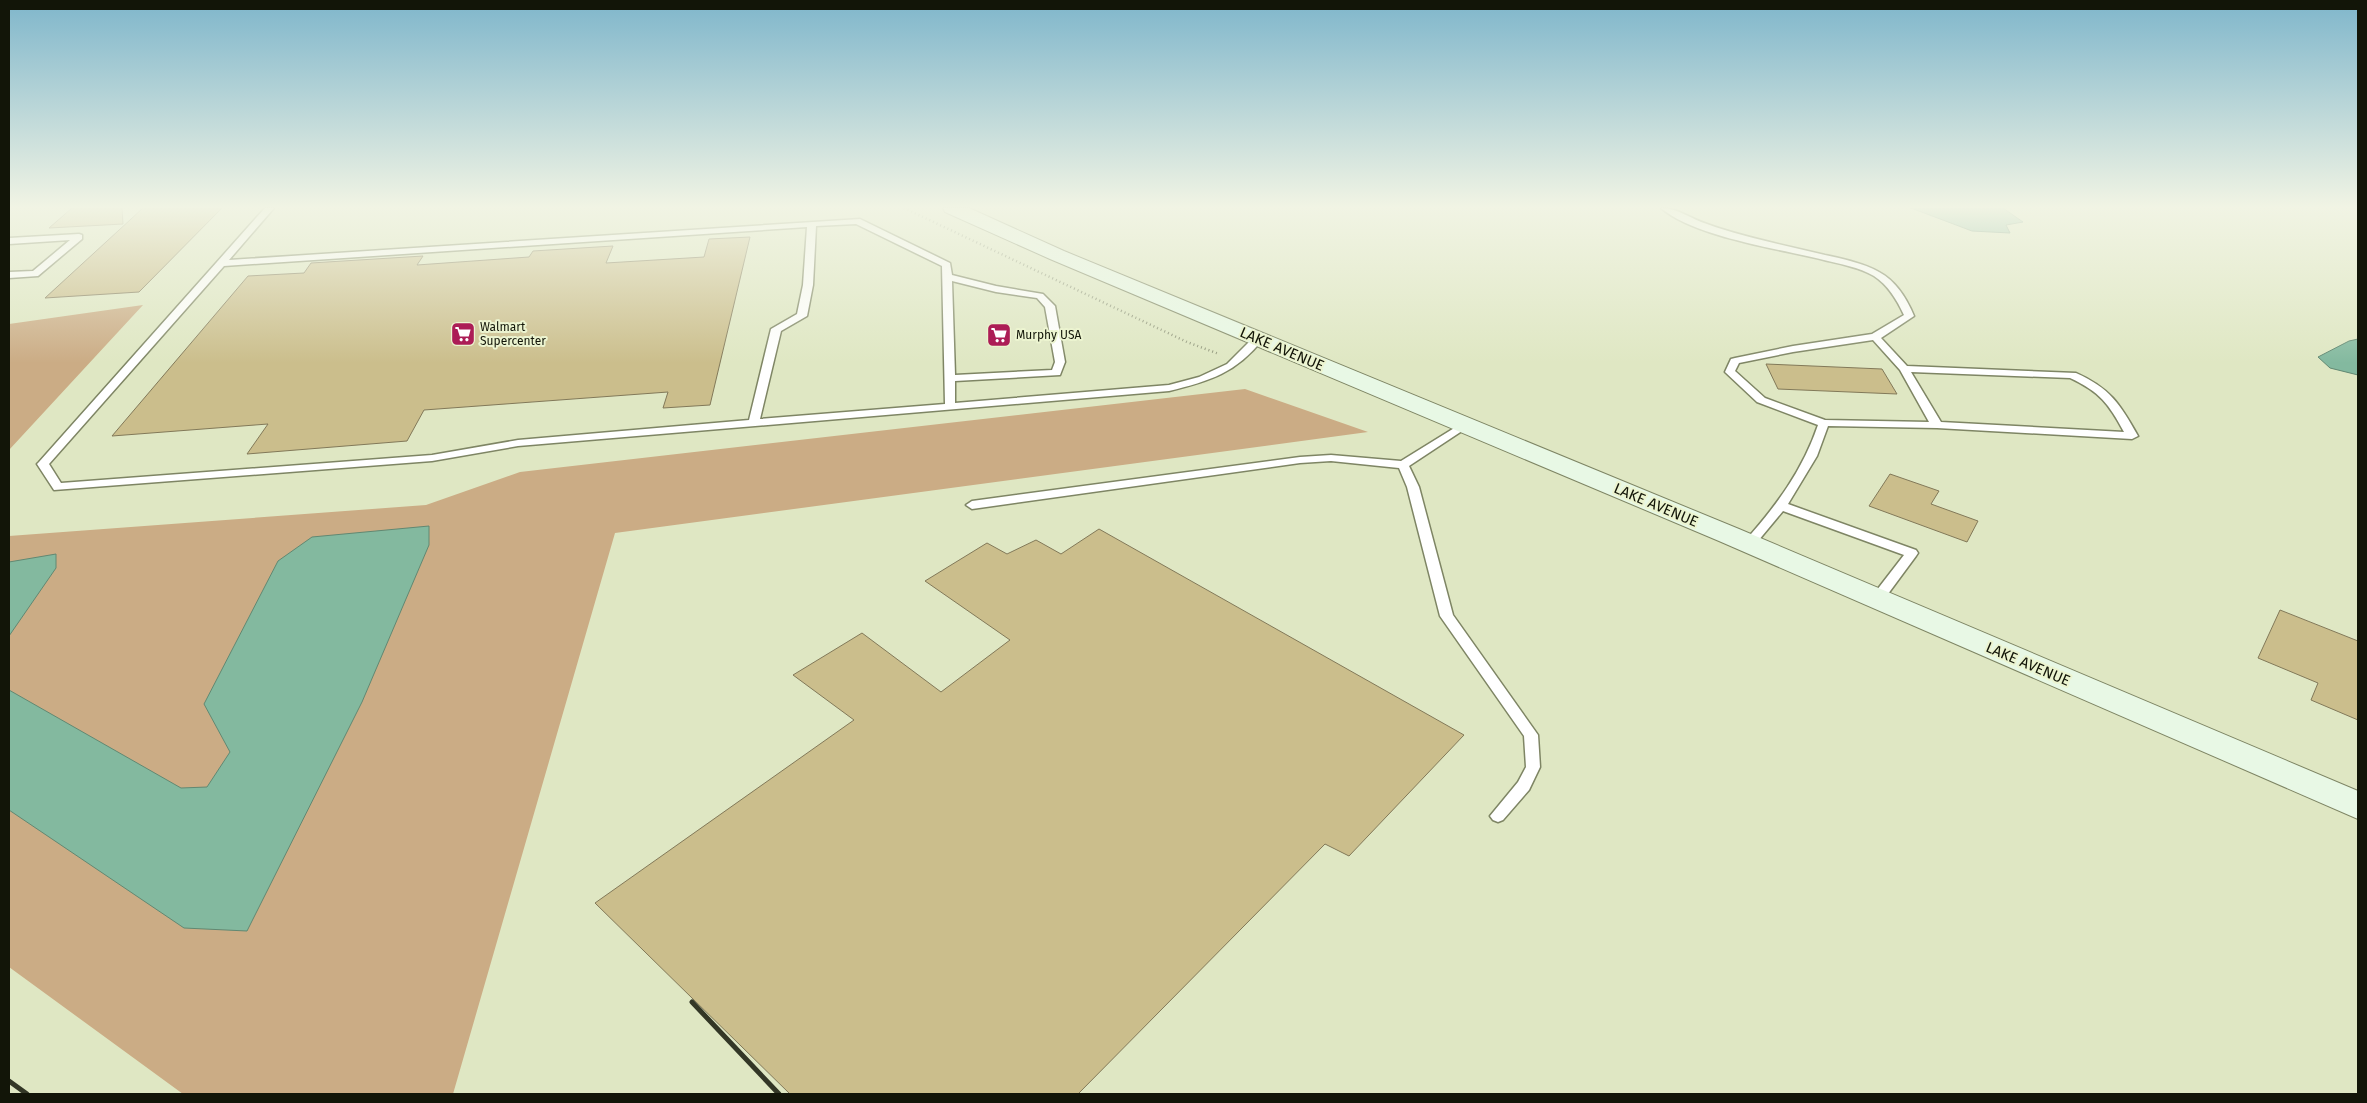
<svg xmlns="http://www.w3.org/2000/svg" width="2367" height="1103" viewBox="0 0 2367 1103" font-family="'Fira Sans',sans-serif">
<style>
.green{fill:#cbac85}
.water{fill:#83b99f;stroke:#618872}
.building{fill:#cbbe8c;stroke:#827959}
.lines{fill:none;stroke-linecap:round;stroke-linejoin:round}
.lane-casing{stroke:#7e8564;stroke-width:3}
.secondary-casing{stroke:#7e8564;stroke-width:2}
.path{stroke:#91977c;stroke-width:2.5;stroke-dasharray:1 3;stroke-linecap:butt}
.lane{fill:#fff;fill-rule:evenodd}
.secondary{fill:#e8f8e5;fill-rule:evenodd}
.rail{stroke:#333726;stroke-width:5}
.labels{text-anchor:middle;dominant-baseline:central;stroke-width:4;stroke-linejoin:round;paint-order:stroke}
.far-poi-label{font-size:12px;fill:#121508;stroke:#ecf4d0;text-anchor:start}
.street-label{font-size:15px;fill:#121508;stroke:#ecf4d0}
</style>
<rect width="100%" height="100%" fill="#dfe7c3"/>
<path class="green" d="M143,305L9,450V324Z
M1245,389L1368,432L615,533L453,1094H183L9,967V536L426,505L520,472Z"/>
<path class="water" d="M1911,208H2003L2023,222L2006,225L2010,233L1972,231Z
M2358,339V375L2330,368L2318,357L2349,341Z
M429,526V545L362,702L247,931L184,928L9,810V690L181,788L207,787L230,752L204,704L278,561L312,537Z
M56,554V568L9,636V562Z"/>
<path class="building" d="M72,208H122L123,224L49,228Z
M143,208H222L139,292L45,298Z
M750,237L710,405L663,408L668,392L424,410L407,441L247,454L268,424L112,436L248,276L304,273L311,263L423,256L417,265L529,257L533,251L613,246L606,263L704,257L709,239Z
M1766,364L1882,369L1897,394L1778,389Z
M1890,474L1939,491L1931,504L1978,521L1967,542L1869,506Z
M1099,529L1464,735L1349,856L1325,844L1078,1094H790L595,903L854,720L793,675L862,633L941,692L1010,640L925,581L987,543L1007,554L1036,540L1061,554Z
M2280,610L2358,641V720L2311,700L2318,683L2258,658Z"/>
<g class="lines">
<defs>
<path id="lane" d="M265,208H274L229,260L860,219L950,263L952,275L996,286L1043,294L1055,306L1065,362L1060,375L955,381V403L1169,385L1199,377L1227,364L1254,337H1262L1263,339C1236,373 1210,381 1169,391L518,446L432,461L54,490L37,464L39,462ZM856,224L942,266L945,404L760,419L781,331L807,316L813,285L816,226ZM807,227L803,285L797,314L771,329L749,420L518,440L432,455L61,483L49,464L224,266ZM952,281L996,292L1037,298L1045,307L1055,362L1052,370L955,375Z
M1661,208C1678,208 1691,219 1707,224C1745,238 1785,245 1825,255C1843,259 1863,263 1879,272C1896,281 1907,299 1914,316L1881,338L1907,366L2076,373C2110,388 2120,404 2138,436L2132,439L1937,428L1828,426L1817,456L1788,504L1916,550L1918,553L1916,556L1882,602L1877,603L1870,599L1904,555L1783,511L1753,547H1745L1743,544L1745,541C1776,506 1803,470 1818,425L1757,402L1725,372L1731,359L1735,358L1793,346L1872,334L1904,315C1897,300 1888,285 1874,276C1859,267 1840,264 1824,260C1780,249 1695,237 1661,208ZM1873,340L1900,370L1929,422L1825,420L1765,398L1735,371L1739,363L1793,352ZM1911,372L2070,378C2100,392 2109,404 2124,432L1941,422Z
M79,234L82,235V239L38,276L9,278V272L33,271L70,240L9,244V238Z
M1464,422L1468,423L1470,425L1468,427L1409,466L1419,487L1453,615L1538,735L1540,767L1529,790L1503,820L1498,822L1493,820L1490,816L1518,782L1526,767L1524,736L1440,616L1407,487L1399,468L1331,461L1300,463L972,509L966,505L972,501L1300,457L1331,455L1401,461Z"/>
<path id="secondary" d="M943,208H969L1064,251L1739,529L2358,791V819L1719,541L1050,259L945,212Z"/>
</defs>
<use href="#lane" class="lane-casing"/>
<use href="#secondary" class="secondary-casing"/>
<path class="path" d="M904,208L1187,342L1219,354"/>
<use href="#lane" class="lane"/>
<use href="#secondary" class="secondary"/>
<path class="rail" d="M692,1002L779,1094
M9,1081L27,1094"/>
</g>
<linearGradient id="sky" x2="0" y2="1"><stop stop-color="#7fb6cb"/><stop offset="0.57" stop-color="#f1f4e4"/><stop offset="1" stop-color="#f1f4e4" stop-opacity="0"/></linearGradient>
<rect width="2367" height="363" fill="url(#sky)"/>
<defs>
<symbol id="supermarket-square" viewBox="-11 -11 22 22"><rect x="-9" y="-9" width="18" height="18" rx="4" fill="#ac1d56" stroke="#ecf4d0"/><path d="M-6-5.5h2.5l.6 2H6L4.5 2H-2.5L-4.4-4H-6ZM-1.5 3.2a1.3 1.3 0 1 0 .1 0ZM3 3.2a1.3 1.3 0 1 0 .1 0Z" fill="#fff"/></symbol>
</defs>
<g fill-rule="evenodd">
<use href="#supermarket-square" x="449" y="320" width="28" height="28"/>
<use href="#supermarket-square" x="985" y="321" width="28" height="28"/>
</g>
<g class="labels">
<g class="far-poi-label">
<text x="480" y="327">Walmart<tspan x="480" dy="14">Supercenter</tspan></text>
<text x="1016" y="335">Murphy USA</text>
</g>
<g class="street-label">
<text transform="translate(1282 349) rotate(23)">LAKE AVENUE</text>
<text transform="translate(1656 505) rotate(23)">LAKE AVENUE</text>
<text transform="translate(2028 664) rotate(23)">LAKE AVENUE</text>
</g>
</g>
<rect width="2367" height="1103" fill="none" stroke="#121508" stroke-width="20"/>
</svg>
